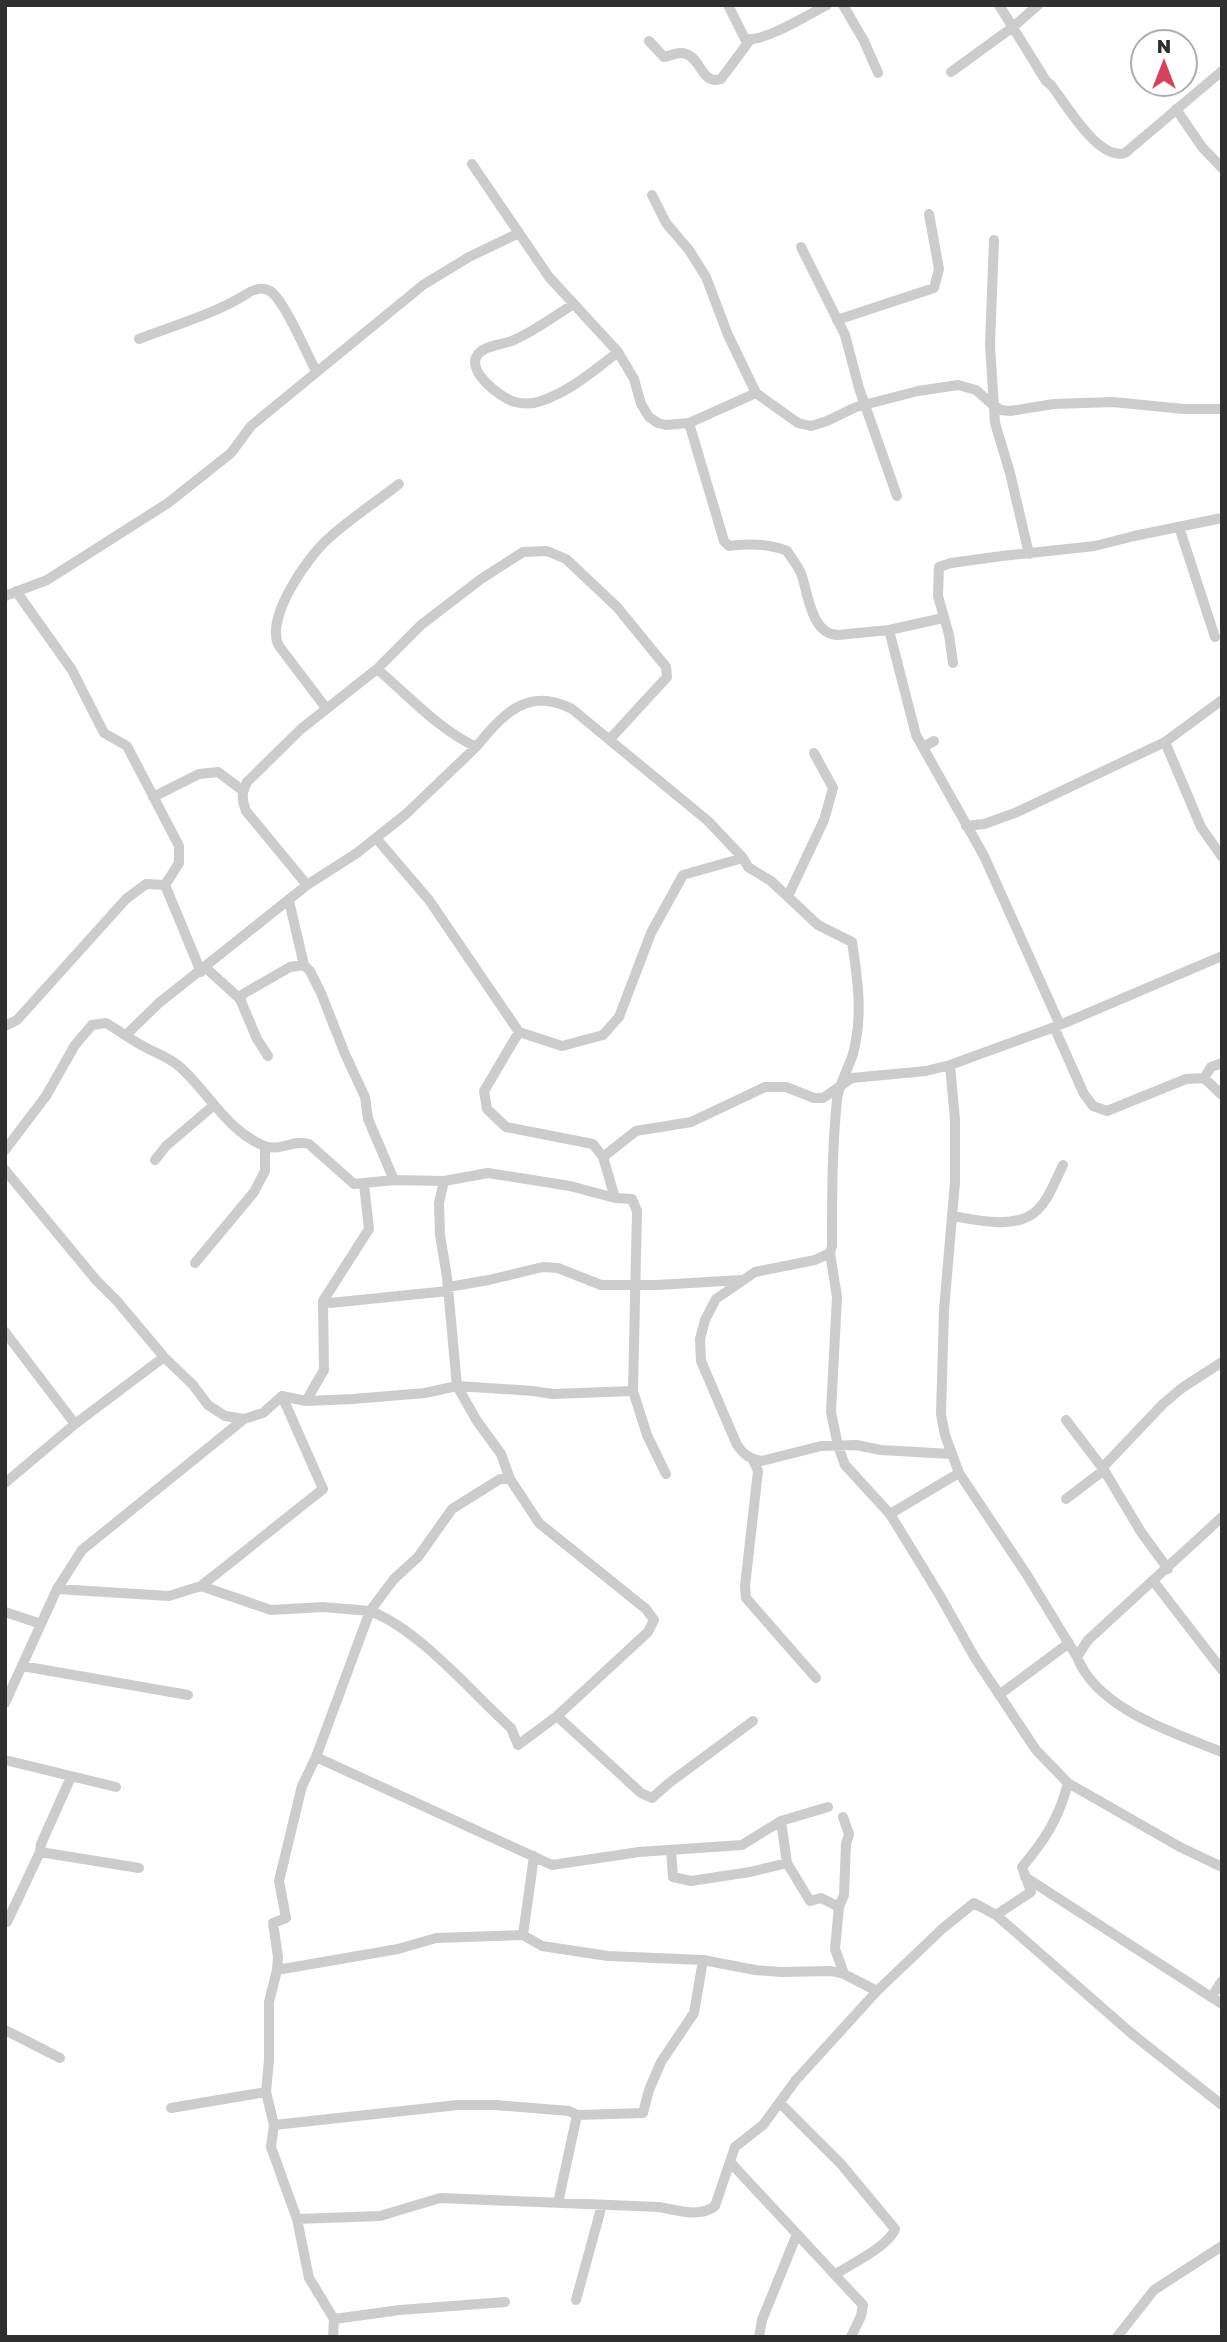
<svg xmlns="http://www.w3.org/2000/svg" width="1227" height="2342" viewBox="0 0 1227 2342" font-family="'Golos Text',sans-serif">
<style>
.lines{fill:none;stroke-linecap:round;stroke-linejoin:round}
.street{stroke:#ccc;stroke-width:10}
</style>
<rect width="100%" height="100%" fill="#fff"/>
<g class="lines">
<path class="street" d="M728,5L745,39C765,42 807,15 827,5
M843,5L864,41L878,73
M999,5L1046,81L1051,85C1066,104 1098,161 1125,153L1222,71
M649,41L664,57C670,56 680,51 686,54C702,59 701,85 721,79L750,40
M951,72L1013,27L1038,5
M1176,109L1202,147L1222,168
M472,164L549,277L618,352L634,379L641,404L649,417L658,423L666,425L689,423L756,393L798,423L811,426L827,421L856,407L918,391L958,385L976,390L993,405L1001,410L1010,411L1054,404L1113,402L1184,409H1222
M652,195L666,223L689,250L706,277L728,335L756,393
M994,240L990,345L995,423L1010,473L1029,554
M801,247L845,335L859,388L897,496
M574,304C554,316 535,331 514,340C504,345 488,344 479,353C463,369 500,398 515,402C523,404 533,404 541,401C569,392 595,370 618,352
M837,320L934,288L939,269L929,214
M139,339C175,325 212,315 245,295C252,290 262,286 270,291C285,301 306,353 316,371
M689,423L724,541L729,546C749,544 767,543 787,551C792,559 799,567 802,576C808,595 812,635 838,635L889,630L943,618
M1179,527L1215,637
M16,591L72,670L104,733L127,746L179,846V863L165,885
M5,596L47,580L168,503L231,453L251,426L423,285L469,257L519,233
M889,630L916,735L984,856L1060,1025
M953,663L949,635L938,596L939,567L951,563L1002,556L1095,546L1134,536L1222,518
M377,669C410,697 437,728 476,747C503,714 528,686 572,709L708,821L743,858L748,867L771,881L818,925L852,942C858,981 863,1016 853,1054C848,1070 839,1083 837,1100C832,1148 832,1197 832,1246L830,1253L815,1260L755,1272L716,1299L705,1320L700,1339L701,1361L737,1445C744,1455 750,1459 762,1461L821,1446L856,1445L881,1450L951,1454
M326,708L279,646C264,619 308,556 329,538C351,518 376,502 399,484
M1165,742L1201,827L1222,857
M923,747L934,741
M153,797L199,774L218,772L242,790
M966,826L984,824L1015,813L1165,742L1222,700
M376,838L429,900L519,1032L562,1046L603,1035L619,1017L651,933L683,875L743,858
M307,885L246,811C242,800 241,793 247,782L301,729L377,669L421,625L481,579L523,552L547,551L566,559L617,607L666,667L667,677L610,739
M788,896L824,820L833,788L814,753
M289,901L304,965L310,971L321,993L345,1054L365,1097L368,1119L394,1180
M206,968L240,999
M5,1026L17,1020L126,899L146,884L165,885L201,972
M1054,1027L1084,1094L1093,1106L1107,1111L1186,1079L1204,1078L1211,1067L1222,1063
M519,1032L484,1091L487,1109L506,1127L593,1144L603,1157
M126,1035L159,1003L307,885L357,853L406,814L476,747
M268,1056L257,1039L240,999L243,994L290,967L304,965
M950,1065L955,1120V1182L944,1310L941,1414L945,1435L959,1473L1027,1575L1077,1657C1097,1709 1174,1733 1222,1752
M1204,1078L1222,1095
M5,1150L46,1096L75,1045L92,1025L106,1023C118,1030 130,1039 143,1046C155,1053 169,1057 180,1067C208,1092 226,1129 262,1145C279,1153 292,1139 309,1144L354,1184L394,1180L444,1181
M155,1160L166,1146L213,1106
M5,1170L96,1280L117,1301L164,1357L193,1385L208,1405L225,1416L244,1419L263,1413L282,1396L306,1401L353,1399L425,1393L457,1386L533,1391L553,1394L633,1391
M615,1198L632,1199L637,1211L633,1391L647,1435L666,1474
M952,1216C976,1220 1013,1229 1034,1213C1048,1202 1055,1181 1063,1165
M830,1253L837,1297L831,1412L838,1446L845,1465L890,1514L939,1594L975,1658L1036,1750L1068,1783L1180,1847L1222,1867
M195,1263L254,1192L265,1171V1147
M323,1301L330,1303L448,1291V1287L489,1280L543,1267L558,1268L601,1285H657L741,1280
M5,1332L75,1424
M306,1401L324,1370L323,1301L369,1229L364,1184
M1066,1420L1104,1470L1066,1499
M753,1460L758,1471L745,1586L746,1598L816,1678
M510,1479L539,1523L646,1609L654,1620L648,1632L557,1716L518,1745L511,1728C470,1691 420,1630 370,1611L394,1579L418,1557L452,1509L500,1479H510L501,1454L477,1421L457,1386L447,1277L440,1235L439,1203L444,1181L488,1173L570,1186L615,1198L603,1157L636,1131L691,1122L765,1087H786L814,1098H823L852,1078L926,1071L950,1065L1060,1025L1222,956
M5,1483L75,1424L164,1357
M890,1514L959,1473
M1168,1569L1141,1532L1104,1470V1466L1163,1404L1182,1388L1222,1362
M1154,1582L1222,1670
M201,1586L271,1610L323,1607L370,1611L316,1757
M57,1589L169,1596L201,1586L323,1489L282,1396
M5,1612L41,1624
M1077,1657L1088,1640L1222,1517
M22,1666L188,1695
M999,1695L1069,1643
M5,1703L57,1589L82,1550L244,1419
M557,1716L641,1793L652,1798L669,1783L753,1721
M5,1760L116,1787
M781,1821L787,1863L810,1901L821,1898L839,1907L835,1949L844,1974
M671,1850L673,1877L691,1881L750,1872L787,1863
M40,1852L139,1868
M1025,1877L1222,2004
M839,1907L844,1895L846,1844L849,1834L843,1817
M996,1915L1131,2033L1222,2105
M5,1921L7,1922L40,1852L41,1844L71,1777
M523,1935L534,1856
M277,1970L278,1957L273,1923L286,1918L279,1881L302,1786L316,1757L552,1865L639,1852L742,1845L781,1821L828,1807
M1212,1996L1222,1981
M5,2030L60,2058
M266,2092L269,2060V2002L277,1970L398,1949L436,1938L523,1935L542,1946L608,1956L703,1960L755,1970L781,1972L831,1971L844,1974L877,1991
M780,2103L841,2164L895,2229C889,2246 851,2264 836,2274
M171,2108L266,2092L274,2125L271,2147L297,2219L309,2278L334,2319L333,2337
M274,2125L458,2105H496L569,2111L577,2115L643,2113L649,2090L661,2062L694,2013L703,1960
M730,2162L863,2305L861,2316L851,2337
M558,2203L577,2115
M297,2219L380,2216L440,2198L659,2207C676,2210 700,2218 715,2206L735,2147L763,2125L796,2080L877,1991L942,1929L974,1903L996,1915L1031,1892L1022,1867C1045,1840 1059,1818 1068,1783
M576,2300L602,2205
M334,2319L400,2310L505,2302
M759,2337L762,2320L797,2234
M1117,2337L1154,2290L1222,2246"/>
</g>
<rect width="1227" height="2342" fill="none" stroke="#2f2f2f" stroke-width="14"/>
<g transform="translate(1164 63)"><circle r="33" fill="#ffffff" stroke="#acacac" stroke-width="2"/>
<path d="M0-5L12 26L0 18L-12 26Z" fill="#d6425c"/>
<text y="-10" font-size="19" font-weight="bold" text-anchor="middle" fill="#2f2f2f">N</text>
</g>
</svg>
